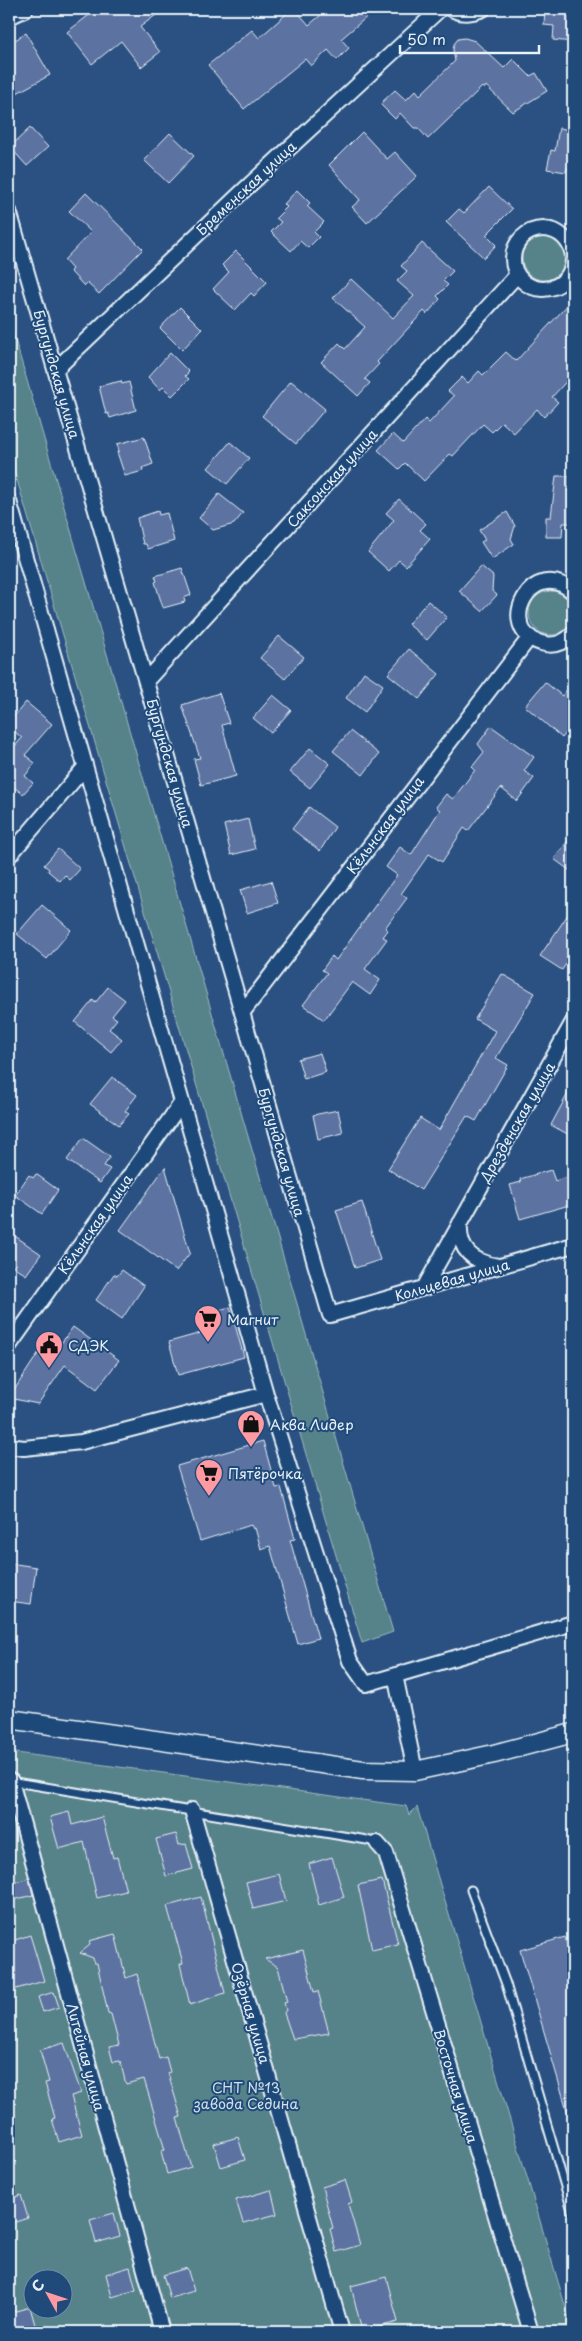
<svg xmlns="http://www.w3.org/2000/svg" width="582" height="2341" viewBox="0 0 582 2341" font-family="'Playpen Sans',sans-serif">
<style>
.green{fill:#578289;stroke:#a0bac0;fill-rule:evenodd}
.building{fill:#5c72a1;stroke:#e8f1f8}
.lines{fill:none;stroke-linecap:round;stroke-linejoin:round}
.service-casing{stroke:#e8f1f8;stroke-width:11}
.minor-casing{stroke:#e8f1f8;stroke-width:18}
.tertiary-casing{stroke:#e8f1f8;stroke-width:21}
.service{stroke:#1f4a7a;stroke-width:7}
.minor{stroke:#1f4a7a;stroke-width:14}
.tertiary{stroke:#1f4a7a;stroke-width:18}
.labels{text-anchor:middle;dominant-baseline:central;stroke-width:4;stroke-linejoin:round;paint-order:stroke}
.street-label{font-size:14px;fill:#e8f1f8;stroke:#1f4a7a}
.poi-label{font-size:14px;fill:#e8f1f8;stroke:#1f4a7a;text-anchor:start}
.park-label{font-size:14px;fill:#d2e0e7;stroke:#1f4a7a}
</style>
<rect width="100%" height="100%" fill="#2a5181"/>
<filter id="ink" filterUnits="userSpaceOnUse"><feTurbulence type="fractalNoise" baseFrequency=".02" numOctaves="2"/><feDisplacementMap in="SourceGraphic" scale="10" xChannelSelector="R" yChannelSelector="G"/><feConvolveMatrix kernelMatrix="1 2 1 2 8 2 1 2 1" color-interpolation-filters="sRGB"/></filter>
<g filter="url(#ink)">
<path class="green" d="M522 258a22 22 0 1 1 44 0a22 22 0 1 1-44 0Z
M9,319L393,1632L362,1643L9,453Z
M529 613a22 22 0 1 1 44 0a22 22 0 1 1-44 0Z
M9,1752L406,1806L409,1815L417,1807L573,2332H9ZM32,2278H62V2308H32Z"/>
<path class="building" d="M97,9H164L140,27L160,52L141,67L121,41L92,64L67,32Z
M292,9H295L309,25L328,9H376L341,39L349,48L337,60L328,50L311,66L305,59L244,109L208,65L252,30L259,38Z
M545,9H573V42L553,40L554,26L544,25Z
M26,33L50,75L15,94L9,84V44Z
M465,38L475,41L504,68L513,59L530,76L536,73L547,91L513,112L486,86L484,89L482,87L428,139L418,128H414L400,113L395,119L380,104L395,90L406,100L416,90L420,95L455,61L453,50L454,44L458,39Z
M30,128L48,147L27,166L10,147Z
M559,128L570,130L573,135V169L567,168L566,172L547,169L551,150L555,151Z
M362,132L387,159L395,152L417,176L367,223L352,207L360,200L329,165Z
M170,133L194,156L168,183L144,160Z
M489,187L512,209L486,235L496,245L484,258L446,222L459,209L464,213Z
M297,190L310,203L307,206L324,222L314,232L319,237L308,248L300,241L291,251L271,232L281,222L276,218L287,207L284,204Z
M86,193L143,249L99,294L87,283L84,286L70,271L72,269L64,260L91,232L69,211Z
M422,243L453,271L443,281L448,285L437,296L440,299L427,314L424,311L377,362L379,364L365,379L370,383L358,396L321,362L339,343L345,349L365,327L333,298L351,279L393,318L414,296L397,281L407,271L401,266Z
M236,251L267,282L254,296L251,293L235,310L213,289L229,272L222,265Z
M573,299V374L552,397L558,402L544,417L537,409L514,433L502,422L492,432L483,424L453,456L450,454L424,481L405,463L399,469L378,450L393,434L403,443L425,419L429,423L454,396L448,391L462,377L468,383L479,371L483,375L506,352L516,361Z
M180,307L202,329L182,350L160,328Z
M170,353L189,372L185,376L189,379L172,396L163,387L160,390L148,377Z
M121,381L122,384L129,382L136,410L110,418L108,413L106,414L99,386Z
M291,381L325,409L296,444L262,416Z
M144,437L153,464L142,468L143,471L125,476L117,452L119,451L117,444Z
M230,442L249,458L227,484L208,468Z
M556,476H573V523H563L562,537H546V517H551Z
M219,494L243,513L234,524L213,530L199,518Z
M399,499L426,524L420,530L430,539L406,566L399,560L389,571L368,552L394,520L386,513Z
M158,511L159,515L167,513L174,541L148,549L146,544H143L137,518Z
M507,512L515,526L511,539L514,544L492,559L481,542L485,540L479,530Z
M481,566L493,576L492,591L497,595L482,611L459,591Z
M182,568L191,595L184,598L185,602L163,608L155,582L157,581L155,576Z
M428,601L447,617L427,640L408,624Z
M279,636L304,657L285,679L260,658Z
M409,649L439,674L419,699L388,674Z
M364,672L383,685L365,712L346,698Z
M545,682L562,696L573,682V725L562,738L525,706Z
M219,693L229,723L222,725L236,776L201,785L194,759L200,758L182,705Z
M273,695L291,710L271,733L253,718Z
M26,702L52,724L25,755L35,763L25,776L33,783L23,794L15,788L9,795V753L22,738L9,727V722Z
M491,726L534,757L524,771L534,778L517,801L501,788L468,831L464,828L442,862L429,854L401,894L407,898L385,928L388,930L383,937L387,939L365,969L380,980L370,995L352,982L324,1020L303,1005L327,973L322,970L332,956L336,960L397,875L386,867L400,847L411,855L440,810L436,807L446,794L453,799L475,770L472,767L484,752L478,744Z
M350,731L379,754L363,775L333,751Z
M310,748L330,764L310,788L290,772Z
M309,807L335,827L320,851L292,829Z
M248,819L255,849L231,855L224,825Z
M573,834V873L554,859Z
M58,849L80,869L70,880L65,875L60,881L48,871L49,869L44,865Z
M271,881L278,903L247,913L240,890Z
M42,905L71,930L47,959L17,934Z
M573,907V953L562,970L540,956Z
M502,974L535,993L496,1058L508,1065L476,1121L467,1116L421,1190L388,1169L420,1118L439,1130L495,1031L475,1019Z
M108,987L125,1000L112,1016L117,1019L109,1029L122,1039L111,1052L75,1022L93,1000L95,1003Z
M320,1053L326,1072L304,1079L298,1059Z
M112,1077L137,1095L125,1111L129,1114L119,1125L90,1104Z
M573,1084V1137L551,1125Z
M338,1110L343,1133L318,1139L313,1115Z
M83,1138L110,1157L104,1166L110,1169L100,1183L67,1160Z
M165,1167L190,1253L176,1271L120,1230Z
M551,1170L555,1181L573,1175V1204L520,1219L510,1185L521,1182L520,1179Z
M36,1174L58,1190L42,1214L15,1195L29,1175L33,1178Z
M362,1202L380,1260L355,1268L336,1210Z
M15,1236L41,1254L26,1275L9,1263V1246Z
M122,1270L144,1286L122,1319L96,1300L114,1274L117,1276Z
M230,1307L244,1357L178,1375L169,1342L201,1333L197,1316Z
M73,1327L119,1360L97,1389L65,1365L38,1404L9,1398L41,1349L52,1356Z
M263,1441L276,1488L281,1487L295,1539L290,1540L318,1638L298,1644L270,1546L261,1549L255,1528L253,1529L251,1525L200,1541L177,1466Z
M9,1563L36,1567L31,1604L9,1601Z
M69,1812L72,1825L102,1817L113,1858L117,1857L126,1891L97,1898L84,1842L59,1849L50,1817Z
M176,1834L179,1845L186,1844L193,1869L166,1876L156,1839Z
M332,1857L344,1897L319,1905L309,1864Z
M279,1874L286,1901L253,1909L246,1882Z
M29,1878L33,1895L9,1901V1884Z
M382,1880L398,1944L372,1950L358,1885Z
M201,1897L225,1993L190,2005L180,1964L183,1963L167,1906Z
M115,1934L126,1978L137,1974L159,2059L166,2057L170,2072L168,2073L181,2117L177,2118L191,2167L167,2174L161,2151L165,2150L144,2079L126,2084L120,2061L113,2062L109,2047L119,2045L111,2014L108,2013L97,1963H94L93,1958L80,1953L90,1945L89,1941Z
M30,1935L44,1981L9,1991V1942Z
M565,1937L573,1965V2117H569L520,1950Z
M303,1950L314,1992L318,1991L329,2033L293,2039L284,2013L286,2010L284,2003L287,2002L278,1967L265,1959Z
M54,1992L59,2007L43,2012L38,1997Z
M64,2043L81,2093L71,2096L82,2135L59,2142L52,2119L55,2118L45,2083L49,2082L40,2050Z
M238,2137L245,2160L221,2167L214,2144Z
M345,2180L352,2202L348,2204L360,2245L336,2252L330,2229L333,2228L322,2187Z
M271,2190L277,2214L243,2223L236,2200Z
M21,2195L28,2218L9,2224V2199Z
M114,2213L120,2236L96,2243L90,2220Z
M130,2267L136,2290L112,2297L106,2274Z
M187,2268L194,2291L170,2298L163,2275Z
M386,2277L398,2322L362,2331L351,2286Z
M30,2307L37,2332H12L9,2313Z"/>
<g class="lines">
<defs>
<path id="service" d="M9,1781L367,1840L377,1843
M471,1890L506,1984L573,2214"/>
<path id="minor" d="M452,9C463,15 472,13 483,9
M9,17L26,9
M9,211L330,1315L573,1245
M513 259a30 30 0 1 1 60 0a30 30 0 1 1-60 0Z
M55,370L244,190L440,9
M9,501L266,1394L350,1661L366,1684L573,1623
M573,592C532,555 494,629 541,643C553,647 564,643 573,634
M147,680L517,275
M9,856L85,767
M242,1013L530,637
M460,1223C458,1250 472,1262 498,1266
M424,1288L573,1022
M9,1346L182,1102
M9,1446L24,1448L81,1442L266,1394
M395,1675L415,1771
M11,1781L162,2332
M192,1810L342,2332
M377,1843L386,1853L531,2332"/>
<path id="tertiary" d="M9,1719L363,1770L415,1771L494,1754L573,1733"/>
</defs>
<use href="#service" class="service-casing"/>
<use href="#minor" class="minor-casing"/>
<use href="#tertiary" class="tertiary-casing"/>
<use href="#service" class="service"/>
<use href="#minor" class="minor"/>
<use href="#tertiary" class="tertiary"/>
</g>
</g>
<defs>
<symbol id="supermarket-pin" viewBox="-11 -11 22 30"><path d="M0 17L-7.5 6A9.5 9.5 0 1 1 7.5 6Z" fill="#ff9aa2" stroke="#1f4a7a"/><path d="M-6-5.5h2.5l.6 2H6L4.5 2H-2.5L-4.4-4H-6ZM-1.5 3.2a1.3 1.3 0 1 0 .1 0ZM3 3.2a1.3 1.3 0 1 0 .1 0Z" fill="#111"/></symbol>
<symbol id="civic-pin" viewBox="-11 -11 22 30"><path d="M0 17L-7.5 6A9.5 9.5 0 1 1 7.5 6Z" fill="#ff9aa2" stroke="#1f4a7a"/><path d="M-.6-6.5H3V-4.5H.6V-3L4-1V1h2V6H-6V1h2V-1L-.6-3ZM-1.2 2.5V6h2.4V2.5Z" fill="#111"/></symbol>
<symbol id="shop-pin" viewBox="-11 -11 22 30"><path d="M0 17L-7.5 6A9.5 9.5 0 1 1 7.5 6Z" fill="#ff9aa2" stroke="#1f4a7a"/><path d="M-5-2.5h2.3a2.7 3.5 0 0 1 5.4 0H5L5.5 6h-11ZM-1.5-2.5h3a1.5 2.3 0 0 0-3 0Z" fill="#111"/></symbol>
</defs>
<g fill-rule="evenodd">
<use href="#supermarket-pin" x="192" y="1303" width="32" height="43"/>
<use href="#civic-pin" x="33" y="1329" width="32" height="43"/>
<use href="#shop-pin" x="235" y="1408" width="32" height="43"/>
<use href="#supermarket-pin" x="193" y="1457" width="32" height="43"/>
</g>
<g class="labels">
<g class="street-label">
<text transform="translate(246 188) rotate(-43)">Бременская улица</text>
<text transform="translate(57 374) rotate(74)">Бургундская улица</text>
<text transform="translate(332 478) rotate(-48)">Саксонская улица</text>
<text transform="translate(170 763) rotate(74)">Бургундская улица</text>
<text transform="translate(385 825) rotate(-53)">Кёльнская улица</text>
<text transform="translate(517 1122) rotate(-60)">Дрезденская улица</text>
<text transform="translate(282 1152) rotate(74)">Бургундская улица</text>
<text transform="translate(95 1224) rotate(-55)">Кёльнская улица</text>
<text transform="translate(452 1280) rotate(-16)">Кольцевая улица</text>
<text transform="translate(251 2013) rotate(74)">Озёрная улица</text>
<text transform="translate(86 2057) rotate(75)">Литейная улица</text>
<text transform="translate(456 2086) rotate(73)">Восточная улица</text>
</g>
<g class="poi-label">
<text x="227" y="1319">Магнит</text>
<text x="68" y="1345">СДЭК</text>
<text x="270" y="1424">Аква Лидер</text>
<text x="228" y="1473">Пятёрочка</text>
</g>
<g class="park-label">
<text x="246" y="2087">СНТ №13<tspan x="246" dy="16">завода Седина</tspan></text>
</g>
</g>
<rect width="582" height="2341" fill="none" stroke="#1f4a7a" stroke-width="30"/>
<rect x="15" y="15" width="552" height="2311" fill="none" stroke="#e8f1f8" stroke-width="2" filter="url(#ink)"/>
<g transform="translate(48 2294) rotate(310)"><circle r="24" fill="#1f4a7a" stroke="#6f8dac"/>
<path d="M0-4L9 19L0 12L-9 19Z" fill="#ff9aa2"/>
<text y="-8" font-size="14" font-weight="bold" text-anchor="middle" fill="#e8f1f8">С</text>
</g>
<path d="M400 45v8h139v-8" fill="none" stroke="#e8f1f8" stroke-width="2.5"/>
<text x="407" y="45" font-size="15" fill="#e8f1f8" stroke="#1f4a7a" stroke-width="4" paint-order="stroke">50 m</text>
</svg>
